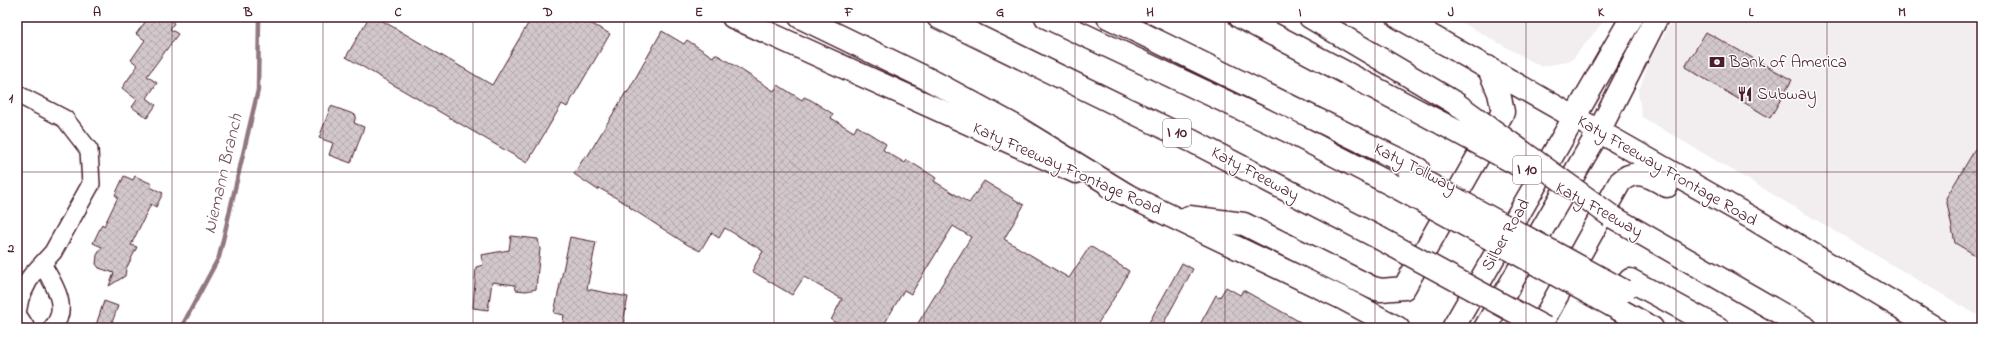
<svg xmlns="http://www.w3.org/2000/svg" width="1999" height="345" viewBox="0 0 1999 345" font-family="'Indie Flower',sans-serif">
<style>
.built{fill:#f2eeef}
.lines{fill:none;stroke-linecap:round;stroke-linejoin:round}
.stream{stroke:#91787e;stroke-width:4.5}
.building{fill:url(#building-cross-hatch);stroke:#4a1f2b}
.street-casing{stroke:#4a1f2b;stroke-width:20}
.secondary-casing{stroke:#4a1f2b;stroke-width:25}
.highway-casing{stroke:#4a1f2b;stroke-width:25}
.street{stroke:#fff;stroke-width:17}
.secondary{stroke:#fff;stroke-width:22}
.highway{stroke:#fff;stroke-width:22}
.highway-bridge-casing{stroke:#4a1f2b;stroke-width:25;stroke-linecap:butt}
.highway-bridge{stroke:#fff;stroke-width:22}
.grid{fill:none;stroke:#4a1f2b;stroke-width:1;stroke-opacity:0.55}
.labels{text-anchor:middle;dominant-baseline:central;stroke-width:3;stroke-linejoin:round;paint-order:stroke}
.shield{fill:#fff;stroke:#80626b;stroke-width:1}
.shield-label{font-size:16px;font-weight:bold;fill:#4a1f2b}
.poi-label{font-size:17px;fill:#4a1f2b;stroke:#fff;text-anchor:start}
.street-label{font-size:17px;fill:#4a1f2b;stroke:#fff}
.water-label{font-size:18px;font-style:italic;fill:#74535c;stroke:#fff}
.neatline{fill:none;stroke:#4a1f2b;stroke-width:1.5}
.grid-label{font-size:13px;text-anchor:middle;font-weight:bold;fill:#4a1f2b}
</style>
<defs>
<pattern id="building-cross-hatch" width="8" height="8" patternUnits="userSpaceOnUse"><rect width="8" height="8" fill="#d2c7cb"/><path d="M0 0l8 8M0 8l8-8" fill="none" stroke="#b6aaae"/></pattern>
</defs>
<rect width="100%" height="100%" fill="#fff"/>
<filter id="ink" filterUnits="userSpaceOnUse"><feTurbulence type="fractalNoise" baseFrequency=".025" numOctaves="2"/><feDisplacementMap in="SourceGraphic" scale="8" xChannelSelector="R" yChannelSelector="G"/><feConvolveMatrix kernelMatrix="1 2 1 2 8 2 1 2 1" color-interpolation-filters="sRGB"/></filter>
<g filter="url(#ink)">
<path class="built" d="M1452,17H1607L1572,60L1542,67Z
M1674,17H1982V318L1642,117L1638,93L1650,59Z"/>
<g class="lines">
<path class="stream" d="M181,328L219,257L258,90L259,17"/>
</g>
<path class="building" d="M149,17H166L174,23L170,29L178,34L147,76L157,83L147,98L156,105L147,118L132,107L137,100L122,88L138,65L131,60L145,40L136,34Z
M369,17H376L492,85L532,17H580L610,34L567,107L562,104L527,163L346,57Z
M662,31L684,44L687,40L713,57L715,54L721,57L774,91L778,85L802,100L804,97L811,100L833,114L831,118L854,132L857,126L880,140L886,144L883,150L905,163L907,160L930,174L936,178L934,181L969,203L984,181L1024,205L1004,239L1069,278L1090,246L1129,271L1122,285L1095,328H915L971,237L953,226L911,294L904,290L882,328H845L831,320L842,299L804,277L792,295L752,271L763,251L725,228L719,238L711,233L700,251L688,245L629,207L630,206L599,188L598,190L574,174L585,156L587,157L626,92L627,93Z
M1706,32L1792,80L1770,118L1685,67Z
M331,106L356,115L354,123L364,127L351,163L329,155L333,143L319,138Z
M1982,138V259L1955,243L1946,198Z
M124,176L133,180L135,176L152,184L150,187L163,193L156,207L151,204L131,245L137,247L126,269L125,276L109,286L114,273L99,268L96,264L97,255L102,247L93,243L102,224L104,226L118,197L115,195Z
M511,236L538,239L540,249L536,289L526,291L516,290L515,285L492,282L488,310L473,308L476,267L483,265L481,255L509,250Z
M570,237L596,242L587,289L628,297L622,328H562L564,315L554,313Z
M1182,263L1193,269L1161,328H1146Z
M1226,287L1240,295L1243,290L1311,328H1198L1216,295L1220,297Z
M104,301L118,306L110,328H95Z"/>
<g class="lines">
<defs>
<path id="street" d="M17,94L65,119L89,150L91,184L53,252L31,276L20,298L17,313
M42,264C53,283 71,308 52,328
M17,314L26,328"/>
<path id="secondary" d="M733,17L1076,172
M1398,17L1757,221L1935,328
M1110,187L1342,298L1398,328
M1189,217L1244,224L1373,288L1381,290L1404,288L1503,112L1499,93L1488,67
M1453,328L1632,17
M1485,328L1599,131L1657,17
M1539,328L1620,182C1636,167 1651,177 1667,186"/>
<path id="highway" d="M800,17L930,80L1013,125L1127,195
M938,17L1192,141L1379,238
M1046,17L1286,130L1400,189
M1108,17L1418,169
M1240,17L1443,124
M1310,17L1455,103
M1611,216L1806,328
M1630,280L1718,328
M1613,306L1652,328"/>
</defs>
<use href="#street" class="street-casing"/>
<use href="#secondary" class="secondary-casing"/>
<use href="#highway" class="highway-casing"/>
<use href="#street" class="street"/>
<use href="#secondary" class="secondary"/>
<use href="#highway" class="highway"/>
<defs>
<path id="highway-bridge" d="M1455,103L1611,216
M1443,124L1528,170
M1410,174L1624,291
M1400,189L1613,306
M1379,238L1545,328"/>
</defs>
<use href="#highway-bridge" class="highway-bridge-casing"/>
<use href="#highway-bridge" class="highway-bridge"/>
</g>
</g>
<path class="grid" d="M172,17V328M323,17V328M473,17V328M624,17V328M774,17V328M924,17V328M1075,17V328M1225,17V328M1375,17V328M1526,17V328M1676,17V328M1827,17V328M17,172H1982"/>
<defs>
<symbol id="bank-bare" viewBox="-9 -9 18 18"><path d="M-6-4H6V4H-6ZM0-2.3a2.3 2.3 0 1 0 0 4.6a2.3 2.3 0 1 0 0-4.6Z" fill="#4a1f2b" stroke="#fff" stroke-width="2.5" paint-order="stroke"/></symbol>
<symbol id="restaurant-bare" viewBox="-9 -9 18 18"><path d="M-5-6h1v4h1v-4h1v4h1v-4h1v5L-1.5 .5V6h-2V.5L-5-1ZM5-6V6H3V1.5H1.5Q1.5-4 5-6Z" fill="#4a1f2b" stroke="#fff" stroke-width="2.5" paint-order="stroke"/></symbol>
</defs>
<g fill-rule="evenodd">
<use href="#bank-bare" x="1706" y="51" width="22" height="22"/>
<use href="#restaurant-bare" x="1734" y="83" width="22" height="22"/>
</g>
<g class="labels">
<g class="shield">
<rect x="1163" y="119" width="28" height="28" rx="3"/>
<rect x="1513" y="156" width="28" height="28" rx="3"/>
</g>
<g class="shield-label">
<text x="1177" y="133">I 10</text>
<text x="1527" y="170">I 10</text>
</g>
<g class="poi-label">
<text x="1729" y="62">Bank of America</text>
<text x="1757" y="94">Subway</text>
</g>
<g class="street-label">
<text transform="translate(1415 168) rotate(27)">Katy Tollway</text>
<text transform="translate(1067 169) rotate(24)">Katy Freeway Frontage Road</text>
<text transform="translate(1667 171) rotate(30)">Katy Freeway Frontage Road</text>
<text transform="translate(1255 174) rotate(28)">Katy Freeway</text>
<text transform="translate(1599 210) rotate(29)">Katy Freeway</text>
<text transform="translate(1506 235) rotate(-60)">Silber Road</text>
</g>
<g class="water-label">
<text transform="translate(224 174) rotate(-77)">Niemann Branch</text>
</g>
</g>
<rect width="1999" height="345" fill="none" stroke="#fff" stroke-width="44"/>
<rect x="22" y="22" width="1955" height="301" class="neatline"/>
<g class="grid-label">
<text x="97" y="16">A</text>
<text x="248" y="16">B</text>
<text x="398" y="16">C</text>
<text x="548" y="16">D</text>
<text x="699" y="16">E</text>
<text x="849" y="16">F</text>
<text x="1000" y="16">G</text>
<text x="1150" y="16">H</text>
<text x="1300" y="16">I</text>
<text x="1451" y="16">J</text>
<text x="1601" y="16">K</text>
<text x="1751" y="16">L</text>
<text x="1902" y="16">M</text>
<text x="11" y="102">1</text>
<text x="11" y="252">2</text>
</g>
</svg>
